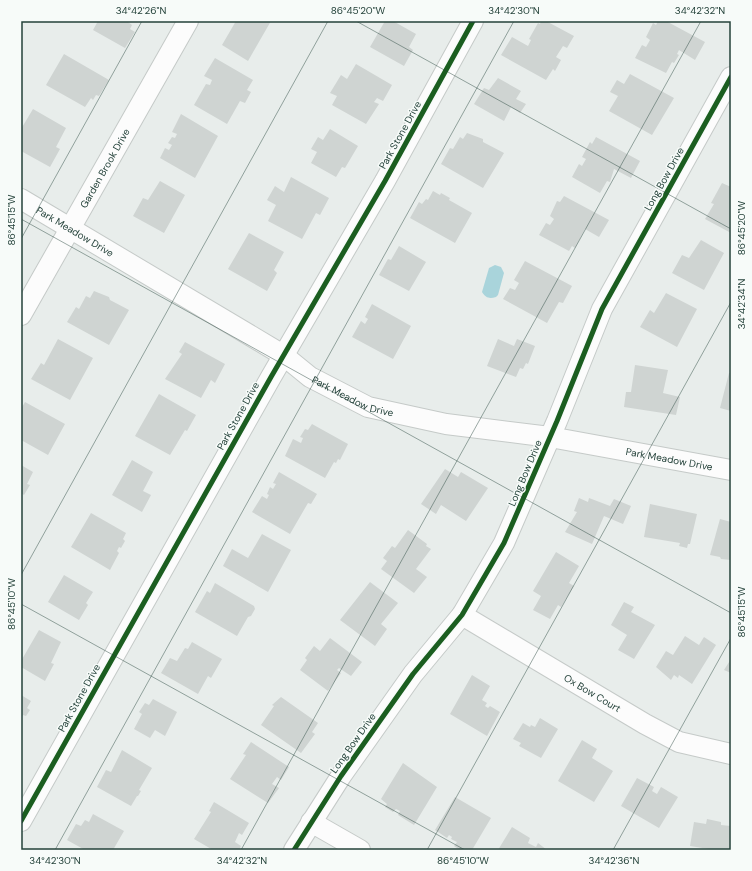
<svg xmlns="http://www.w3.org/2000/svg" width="752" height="871" viewBox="0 0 752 871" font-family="'DM Sans',sans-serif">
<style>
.water{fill:#a9d4db}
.building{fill:#cfd4d2}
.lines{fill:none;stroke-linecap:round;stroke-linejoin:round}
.minor-casing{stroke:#c5cac8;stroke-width:22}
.minor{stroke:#fcfcfc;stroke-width:20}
.cycleway-casing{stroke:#f7fbf9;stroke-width:8}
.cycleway{stroke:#1b5e20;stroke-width:5}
.ticks{fill:none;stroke:#24423a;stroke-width:1;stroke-opacity:0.45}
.labels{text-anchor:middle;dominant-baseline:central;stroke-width:3;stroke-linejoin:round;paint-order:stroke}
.street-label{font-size:10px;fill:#24423a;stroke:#f7fbf9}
.neatline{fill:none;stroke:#24423a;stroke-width:1.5}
.ticks-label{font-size:10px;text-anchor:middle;fill:#24423a}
</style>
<rect width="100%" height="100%" fill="#e8edeb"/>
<path class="water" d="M495,265L501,267L504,273L498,295L496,297C489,299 486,298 482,292L489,268Z"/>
<path class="building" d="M98,21H129L128,22L132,25L130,29L135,32L125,48L93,30Z
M236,21H271L248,61L222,45Z
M385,21H393L416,34L409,47L413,50L404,66L370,47Z
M541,21H546L574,36L567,48L563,46L556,57L561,60L555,71L553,69L546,80L501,55L512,37L528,46L531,40L529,39L538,23L540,24Z
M658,21H666L705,42L695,60L679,50L677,54L679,55L674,63L672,62L666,73L635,58L642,45L646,47L650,40L646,37L653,23L656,25Z
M64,54L109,80L99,96L96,95L93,100L91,98L85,107L46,85Z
M215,58L253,80L247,90L251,92L245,103L240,101L227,124L194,105L206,84L210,85L212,80L204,76Z
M356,64L392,85L383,101L377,98L374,102L379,104L366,124L332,105L337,96L330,93L341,75L347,79Z
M630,74L674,98L652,135L609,111L618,96L610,92L617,80L624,84Z
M498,78L521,91L516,99L526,104L520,113L511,107L504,121L474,104L484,88L489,90Z
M33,109L66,128L56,147L60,149L50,167L21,151V129Z
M181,114L218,136L195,178L160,158L165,148L169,150L172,145L168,143L172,137L175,138L177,134L172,132Z
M330,129L358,146L345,168L342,167L336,177L311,163L317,152L311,149L318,137L323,140Z
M467,133L483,139V142L504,153L483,188L441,164L450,148L453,149L460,137L463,139Z
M596,137L640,161L631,178L614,169L610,182L607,181L600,193L572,177L579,164L582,166L586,159L582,157L590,142L592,144Z
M291,177L329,198L320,215L316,213L302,239L268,221L276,205L267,200L275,186L284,192Z
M160,181L185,195L164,233L133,216L143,198L148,200Z
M722,183L731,187V233L705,219L714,204L711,203Z
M433,191L440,195L441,193L450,198L449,200L472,213L455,243L410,218L419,202L422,204L426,199L428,200Z
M564,196L609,220L599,237L585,229L575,248L572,246L569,251L539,235L546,223L550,225L554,219L550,216L557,201L560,202Z
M249,233L284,252L274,270L277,273L267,291L228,269Z
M701,240L724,253L704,290L672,273L682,255L689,258Z
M399,246L426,262L409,291L379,275L388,259L391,260Z
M525,261L572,286L563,303L559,302L547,323L503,299L510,288L515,290L519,283L514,280Z
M94,291L109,297L110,300L129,310L109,345L67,322L76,307L79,309L86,296L90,298Z
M666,293L697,309L677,347L640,327L650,310L654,313Z
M372,304L411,326L393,359L352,337L361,321L365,324L368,319L365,317Z
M58,339L93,358L70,400L31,379L41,363L44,365Z
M498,339L514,346L517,339L535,346L528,364L526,363L523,369L520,368L516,377L487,366Z
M185,342L225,364L215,383L211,380L201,398L165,379L182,354L179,352Z
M635,365L668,370L663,393L680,397L676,415L624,407L626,392H631Z
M729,373H731V411L720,408Z
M159,394L196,415L187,431L185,430L170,455L135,436Z
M25,402L65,424L48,455L21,440V409Z
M312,424L348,444L340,460L338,459L336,463L334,462L325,478L285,456L293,439L301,443L303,438L300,437L305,429L308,430Z
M132,460L153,472L143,491L151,495L142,512L112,495Z
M21,465L33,472L27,484L30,485L24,495L21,493Z
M445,469L458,477L461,472L488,488L466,521L441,505L436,514L421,504Z
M279,472L317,494L311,504L308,503L290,534L252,512L262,496L267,499L269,495L267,494L270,487L273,489L276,484L273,483Z
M579,498L588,502L589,498L610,506L614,499L631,506L623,524L604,516L592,544L565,532L577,512L574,511Z
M650,504L697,514L690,544H688L687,548L679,546L680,543L644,537Z
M91,513L126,533L123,539L125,541L121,548L119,547L117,551L119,553L110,570L71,547Z
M720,519L731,522V560L721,559L720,557L710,555Z
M408,530L427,544L426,546L431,549L416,569L427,577L414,593L381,569L387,561L383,558L392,546L395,548Z
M262,534L291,550L268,592L223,566L232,549L248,558Z
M556,552L579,566L569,583L574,586L561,607L558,605L550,619L533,610L541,596L533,591Z
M64,575L93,592L86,603L88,605L79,620L48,602Z
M370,582L398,603L381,624L387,629L375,646L340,620Z
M215,583L254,606L255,609L251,616L248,617L237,636L195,612L207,591L210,593Z
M624,602L634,607L631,612L655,625L634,659L618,650L627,635L611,625Z
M39,630L61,642L51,663L54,664L45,681L21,667V661Z
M685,636L699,645L704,637L716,645L692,684L679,675L678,678L674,675L671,680L656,667L666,651L673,655Z
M330,638L362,662L351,676L339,668L337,670L341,673L328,691L300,670L307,660L305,658L314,646L320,651Z
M192,642L222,659L211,678L208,676L198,694L161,673L170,658L177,661L185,648L188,649Z
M731,659V673L724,670Z
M472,675L490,686L482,700L487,703L485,706L488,708L490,706L500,712L487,736L450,714Z
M21,695L31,701L27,708L30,710L26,716L23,715L21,718Z
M281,697L318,723L312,732L315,734L301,753L261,725L274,706L272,705Z
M153,699L177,712L165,736L155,730L150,738L134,729L142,714L139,712L145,703L149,705Z
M540,718L558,729L541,758L519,746L521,743L513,739L523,723L530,727L531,725L535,727Z
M582,740L597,749L592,758L613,771L594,802L558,781Z
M251,742L289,767L281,780L277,777L272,784L279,788L268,803L230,779L246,755L243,754Z
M122,750L152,768L139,790L141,791L138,796H137L131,806L97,787L106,770L111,772Z
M403,763L437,787L414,825L398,815L400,811L396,809L393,812L385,807L387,804L381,799Z
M637,778L654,787L652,791L657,794L661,787L678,797L659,828L621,806Z
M455,797L491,818L472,850H460L454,846L457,842L451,839L452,837L449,835L447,838L435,830Z
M214,802L249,823L242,835L239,833L235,842L241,846L239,850H213L194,839L211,812L209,811Z
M93,814L124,831L113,850H85L67,840L76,824L81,826L85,820L89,822Z
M707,819L721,822V825L731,826V850H715L690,846L694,822L706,824Z
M512,827L530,838L528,843L536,847L538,843L547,850H498Z"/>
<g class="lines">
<defs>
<g id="minor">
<path id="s1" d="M21,199L283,355L310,377L368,407L446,424L550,437L731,470"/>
<path id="s2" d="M21,315L188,21"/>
<path id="s3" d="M462,615L645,724L679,742L731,754"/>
<path d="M21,821L271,377L385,181L473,21"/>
<path d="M311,822L360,850"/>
<path d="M294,850L341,776L413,674L462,615L504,543L557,421L602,309L731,77"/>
</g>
</defs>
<use href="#minor" class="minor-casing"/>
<use href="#minor" class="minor"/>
<defs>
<path id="cycleway" d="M21,821L271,377L385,181L473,21
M294,850L341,776L413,674L462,615L504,543L557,421L602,309L731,77"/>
</defs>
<use href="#cycleway" class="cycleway-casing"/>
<use href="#cycleway" class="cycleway"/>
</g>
<path class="ticks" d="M356,21L731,229M21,219L731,613M21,239L142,21M21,575L328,21M21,604L465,850M55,850L514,21M241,850L701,21M427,850L731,302M613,850L731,638"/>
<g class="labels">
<g class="street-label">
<text transform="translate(400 135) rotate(-61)">Park Stone Drive</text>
<text stroke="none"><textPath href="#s2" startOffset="169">Garden Brook Drive</textPath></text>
<text transform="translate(664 179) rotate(-61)">Long Bow Drive</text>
<text stroke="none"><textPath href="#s1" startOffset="63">Park Meadow Drive</textPath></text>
<text stroke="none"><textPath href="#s1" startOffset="387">Park Meadow Drive</textPath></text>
<text transform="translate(238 416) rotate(-61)">Park Stone Drive</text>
<text stroke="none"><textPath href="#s1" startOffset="711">Park Meadow Drive</textPath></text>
<text transform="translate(525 473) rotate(-67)">Long Bow Drive</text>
<text stroke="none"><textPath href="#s3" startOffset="152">Ox Bow Court</textPath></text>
<text transform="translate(79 698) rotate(-61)">Park Stone Drive</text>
<text transform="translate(353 743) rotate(-55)">Long Bow Drive</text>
</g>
</g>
<rect width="752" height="871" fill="none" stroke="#f7fbf9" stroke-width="44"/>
<rect x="22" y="22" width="708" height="827" class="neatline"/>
<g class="ticks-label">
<text x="141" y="14">34°42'26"N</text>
<text x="358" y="14">86°45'20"W</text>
<text x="514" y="14">34°42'30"N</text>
<text x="700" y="14">34°42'32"N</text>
<text transform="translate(11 220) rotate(-90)" y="4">86°45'15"W</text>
<text transform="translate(741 228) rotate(-90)" y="4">86°45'20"W</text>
<text transform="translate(741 304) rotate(-90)" y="4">34°42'34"N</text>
<text transform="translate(11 604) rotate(-90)" y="4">86°45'10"W</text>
<text transform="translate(741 612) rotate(-90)" y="4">86°45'15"W</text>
<text x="55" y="864">34°42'30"N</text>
<text x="242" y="864">34°42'32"N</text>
<text x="463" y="864">86°45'10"W</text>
<text x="614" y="864">34°42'36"N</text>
</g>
</svg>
